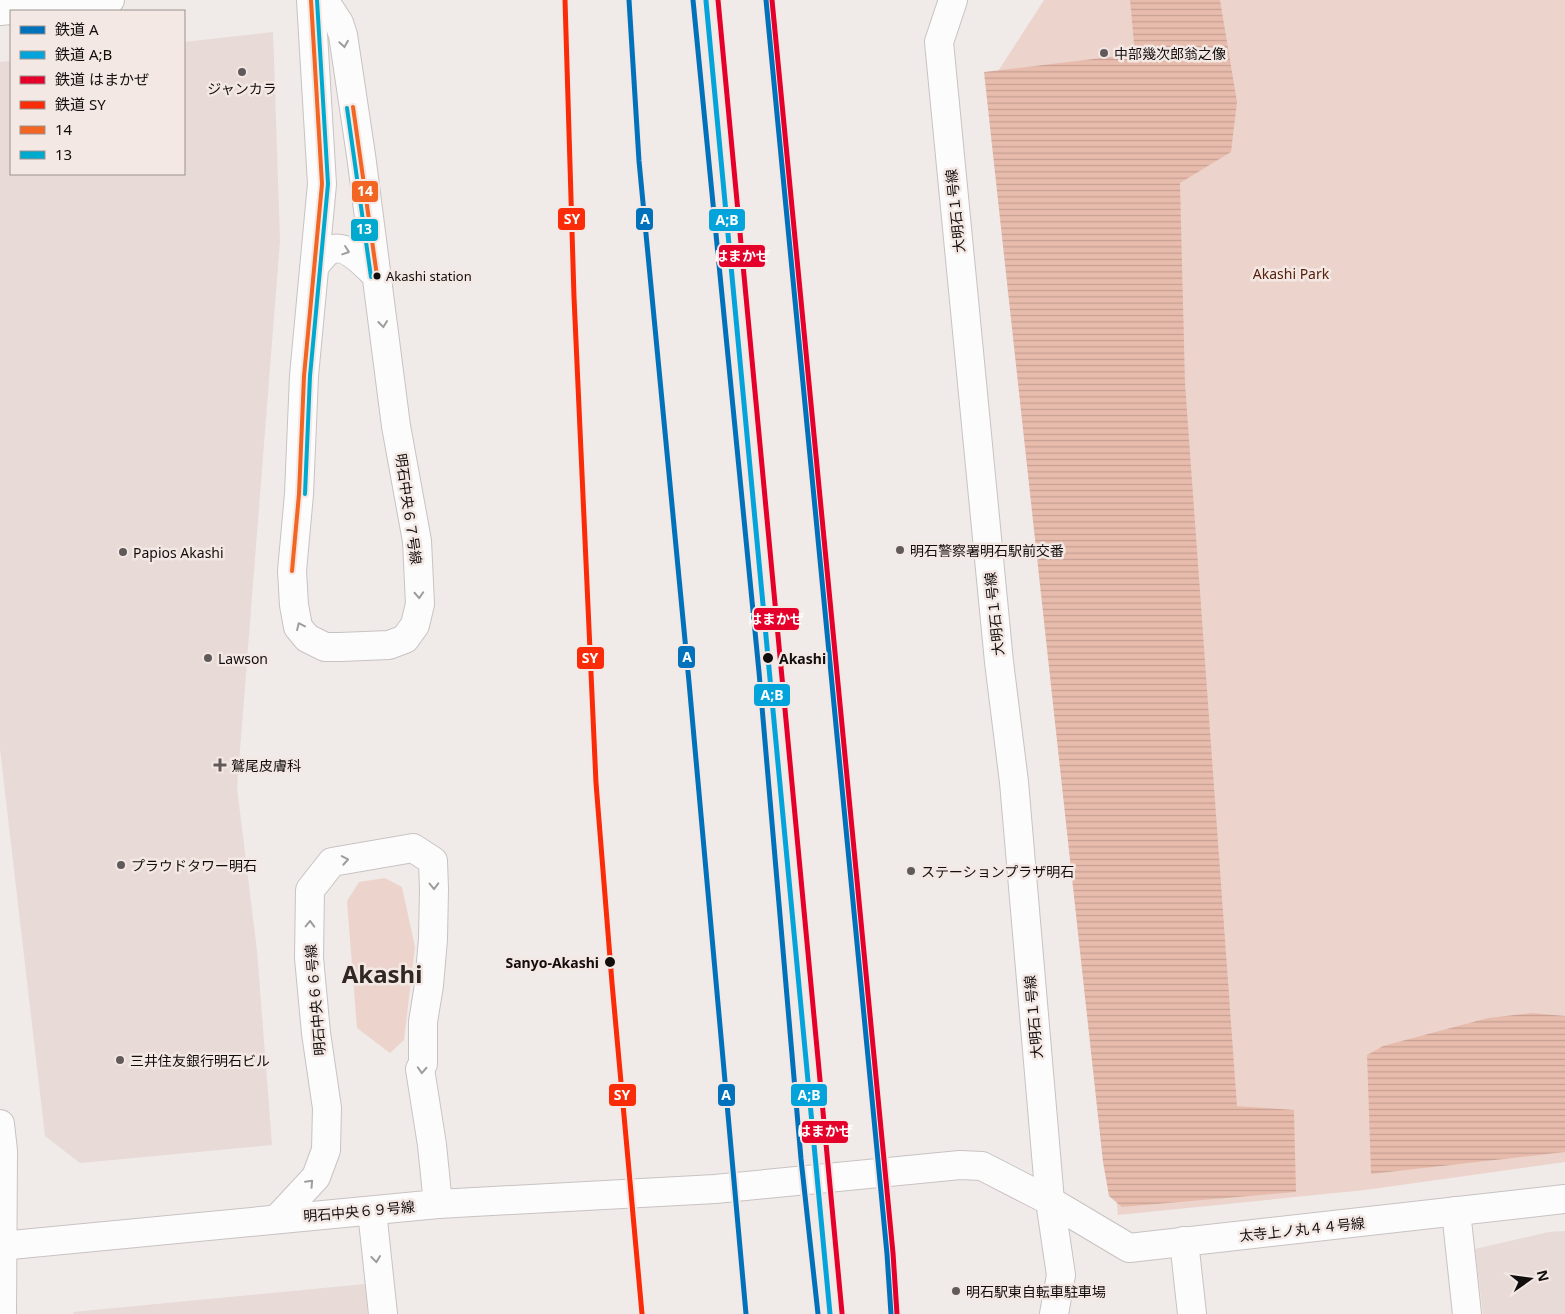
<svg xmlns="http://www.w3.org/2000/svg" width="1565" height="1314" viewBox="0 0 1565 1314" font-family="'Noto Sans','Noto Sans JP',sans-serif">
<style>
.built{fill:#e8dad6}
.green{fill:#ecd4cc}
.water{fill:url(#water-rules)}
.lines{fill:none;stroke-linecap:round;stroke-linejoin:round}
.street-casing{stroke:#c8c3c2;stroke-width:30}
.secondary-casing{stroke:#c8c3c2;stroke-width:30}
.highway-casing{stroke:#c8c3c2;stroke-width:30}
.street{stroke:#fdfcfc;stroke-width:28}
.secondary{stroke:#fdfcfc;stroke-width:28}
.highway{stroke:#fdfcfc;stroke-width:28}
.bus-1-casing{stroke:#f4e8e4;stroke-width:8}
.bus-2-casing{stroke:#f4e8e4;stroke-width:8}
.bus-1{stroke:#f26522;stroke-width:4}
.bus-2{stroke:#00a9ce;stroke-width:4}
.rail-1-casing{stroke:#f4e8e4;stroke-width:9}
.rail-2-casing{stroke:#f4e8e4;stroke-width:9}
.rail-3-casing{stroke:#f4e8e4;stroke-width:9}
.rail-4-casing{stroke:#f4e8e4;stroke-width:9}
.rail-1{stroke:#0072bc;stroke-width:5}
.rail-2{stroke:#03a4db;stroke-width:5}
.rail-3{stroke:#e4002b;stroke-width:5}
.rail-4{stroke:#fa2b08;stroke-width:5}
.oneway{stroke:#9f9d9c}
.poi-dot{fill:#605b5a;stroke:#f4e8e4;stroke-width:2}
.bus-dot{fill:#120e0d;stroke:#f4e8e4;stroke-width:2}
.labels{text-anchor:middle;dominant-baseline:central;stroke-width:5;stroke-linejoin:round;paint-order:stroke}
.bus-label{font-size:13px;fill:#120e0d;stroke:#f4e8e4;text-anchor:start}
.poi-label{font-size:14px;fill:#120e0d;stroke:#f4e8e4;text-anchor:start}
.street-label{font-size:14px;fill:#120e0d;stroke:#f4e8e4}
.park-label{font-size:14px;fill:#57210c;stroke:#f4e8e4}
.stop-label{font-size:14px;font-weight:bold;fill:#120e0d;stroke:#f4e8e4;text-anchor:start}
.town-label{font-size:24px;font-weight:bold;fill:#302724;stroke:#f4e8e4}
.line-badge{stroke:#f4e8e4;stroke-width:2}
.badge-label{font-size:14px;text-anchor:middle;font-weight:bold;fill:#fff}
</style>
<defs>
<pattern id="water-rules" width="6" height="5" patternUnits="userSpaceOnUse" patternTransform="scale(1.25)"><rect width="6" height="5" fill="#e8bcac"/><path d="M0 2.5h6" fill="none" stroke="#c6a093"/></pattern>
</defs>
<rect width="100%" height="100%" fill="#f0eae8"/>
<path class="built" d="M273,32L280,240L237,788L257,951L272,1145L80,1163L45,1136L0,749V62L11,61V174H184V42Z
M1565,1231V1314H1483L1475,1249L1549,1232Z
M365,1284L368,1314H74L73,1312Z"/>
<path class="green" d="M1044,0H1565V1162L1365,1190L1118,1215L995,76Z
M385,878L402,887L415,947L404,1040L390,1053L357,1028L347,901L359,882Z"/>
<path class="water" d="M1130,0H1220L1237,102L1231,152L1180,183L1185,383L1237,1106L1294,1110L1296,1192L1122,1207L1109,1196L1103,1162L984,72L1135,54Z
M1532,1013L1565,1016V1152L1371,1174L1367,1055L1383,1046L1488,1018Z"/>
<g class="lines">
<defs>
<path id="street" d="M311,0L322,184L304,376L299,494L292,571L294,605L298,627L307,638L325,647H340L389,645L405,639L415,625L420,604L417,541L396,426L361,155L343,35L339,23L324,0
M314,267C318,262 322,256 327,252C344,239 366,266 377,276
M372,1211L383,1314
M1456,1211L1467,1314
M277,1219L316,1177L326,1150L327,1108L316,1033L309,958L310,890L332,862L413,848L433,861L434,889L433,939L429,985L423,1022V1064L420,1069L432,1145L438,1204
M1184,1241L1192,1314"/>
<path id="secondary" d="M953,0L939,42L999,662L1014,782L1050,1201L1061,1275L1054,1314
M0,11L110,0
M0,1246L438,1204L715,1189L960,1165L982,1166L1050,1201L1129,1248L1565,1199"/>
<path id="highway" d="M0,1124L3,1151L2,1314"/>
</defs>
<use href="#street" class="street-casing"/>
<use href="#secondary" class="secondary-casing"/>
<use href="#highway" class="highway-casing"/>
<use href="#street" class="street"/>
<use href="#secondary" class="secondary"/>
<use href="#highway" class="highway"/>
<defs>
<path id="bus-1" d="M353,107L377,276
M292,571L299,494L304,376L322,184L311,0"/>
<path id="bus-2" d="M347,108L371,277
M305,494L310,376L328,184L317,0"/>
</defs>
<use href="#bus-1" class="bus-1-casing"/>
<use href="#bus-2" class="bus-2-casing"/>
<use href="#bus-1" class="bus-1"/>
<use href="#bus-2" class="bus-2"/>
<defs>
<path id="rail-1" d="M629,0L639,161L689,682L746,1314
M693,0L759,672L801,1159L818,1314
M766,0L887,1254L891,1314"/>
<path id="rail-2" d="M706,1L830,1314"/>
<path id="rail-3" d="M718,0L842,1313
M772,0L893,1253L897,1314"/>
<path id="rail-4" d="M565,0L574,297L596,783L612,983L642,1314"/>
</defs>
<use href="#rail-1" class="rail-1-casing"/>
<use href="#rail-2" class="rail-2-casing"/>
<use href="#rail-3" class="rail-3-casing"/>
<use href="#rail-4" class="rail-4-casing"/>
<use href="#rail-1" class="rail-1"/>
<use href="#rail-2" class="rail-2"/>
<use href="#rail-3" class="rail-3"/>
<use href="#rail-4" class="rail-4"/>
</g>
<defs><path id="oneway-chevron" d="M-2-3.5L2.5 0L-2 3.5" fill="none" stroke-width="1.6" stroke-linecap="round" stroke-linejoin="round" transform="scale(1.25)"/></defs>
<g class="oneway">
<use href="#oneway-chevron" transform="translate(344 44) rotate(81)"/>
<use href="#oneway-chevron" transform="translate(346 251) rotate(19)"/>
<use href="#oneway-chevron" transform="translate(383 324) rotate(83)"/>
<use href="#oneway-chevron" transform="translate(419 595) rotate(87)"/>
<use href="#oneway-chevron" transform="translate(300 626) rotate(-115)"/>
<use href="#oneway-chevron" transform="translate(345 860) rotate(-10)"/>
<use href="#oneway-chevron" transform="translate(434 886) rotate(89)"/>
<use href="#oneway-chevron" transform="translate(310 924) rotate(-89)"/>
<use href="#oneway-chevron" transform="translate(422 1070) rotate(93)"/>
<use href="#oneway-chevron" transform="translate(310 1183) rotate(-47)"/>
<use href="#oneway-chevron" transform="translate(376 1259) rotate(84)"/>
</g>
<g class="poi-dot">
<circle cx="1104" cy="53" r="5"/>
<circle cx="242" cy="72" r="5"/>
<circle cx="900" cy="550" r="5"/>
<circle cx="123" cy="552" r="5"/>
<circle cx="208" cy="658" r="5"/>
<path d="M217.5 757.5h5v5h5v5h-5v5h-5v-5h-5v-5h5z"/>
<circle cx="121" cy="865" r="5"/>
<circle cx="911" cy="871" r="5"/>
<circle cx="120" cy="1060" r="5"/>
<circle cx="956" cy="1291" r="5"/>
</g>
<g class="bus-dot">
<circle cx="377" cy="276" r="4.5"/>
<circle cx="768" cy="658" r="6"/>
<circle cx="610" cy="962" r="6"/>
</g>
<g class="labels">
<g class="bus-label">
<text x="386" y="276">Akashi station</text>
</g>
<g class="poi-label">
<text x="1114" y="53">中部幾次郎翁之像</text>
<text x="242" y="88" text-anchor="middle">ジャンカラ</text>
<text x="910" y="550">明石警察署明石駅前交番</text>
<text x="133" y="552">Papios Akashi</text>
<text x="218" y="658">Lawson</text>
<text x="231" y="765">鷲尾皮膚科</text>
<text x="131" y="865">プラウドタワー明石</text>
<text x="921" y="871">ステーションプラザ明石</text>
<text x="130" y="1060">三井住友銀行明石ビル</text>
<text x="966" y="1291">明石駅東自転車駐車場</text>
</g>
<g class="street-label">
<text transform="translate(955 211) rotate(-96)">大明石１号線</text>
<text transform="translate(409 509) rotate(82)">明石中央６７号線</text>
<text transform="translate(994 614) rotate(-96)">大明石１号線</text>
<text transform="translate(315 1000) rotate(-95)">明石中央６６号線</text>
<text transform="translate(1033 1017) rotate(-95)">大明石１号線</text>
<text transform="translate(359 1211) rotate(-5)">明石中央６９号線</text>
<text transform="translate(1302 1229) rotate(-6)">太寺上ノ丸４４号線</text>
</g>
<g class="park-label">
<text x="1291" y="273">Akashi Park</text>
</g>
<g class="stop-label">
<text x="779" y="658">Akashi</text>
<text x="599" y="962" text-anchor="end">Sanyo-Akashi</text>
</g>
<g class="town-label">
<text x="382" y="973">Akashi</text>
</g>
</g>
<g class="line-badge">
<rect x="351" y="180" width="28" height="23" rx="5" fill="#f26522"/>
<rect x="635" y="207" width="19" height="24" rx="5" fill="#0072bc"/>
<rect x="557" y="207" width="29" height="24" rx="5" fill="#fa2b08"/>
<rect x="708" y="208" width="38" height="24" rx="5" fill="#03a4db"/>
<rect x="350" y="218" width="29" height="24" rx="5" fill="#00a9ce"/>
<rect x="718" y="244" width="48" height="24" rx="5" fill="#e4002b"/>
<rect x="753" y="607" width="47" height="24" rx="5" fill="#e4002b"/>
<rect x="677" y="645" width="19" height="24" rx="5" fill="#0072bc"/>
<rect x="576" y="646" width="29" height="24" rx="5" fill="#fa2b08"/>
<rect x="753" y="683" width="38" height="24" rx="5" fill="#03a4db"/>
<rect x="717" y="1083" width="19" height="24" rx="5" fill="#0072bc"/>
<rect x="790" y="1083" width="38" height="24" rx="5" fill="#03a4db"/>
<rect x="608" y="1083" width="29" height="24" rx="5" fill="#fa2b08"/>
<rect x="801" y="1120" width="48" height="24" rx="5" fill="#e4002b"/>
</g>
<g class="badge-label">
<text x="365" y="196">14</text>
<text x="645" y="224">A</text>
<text x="572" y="224">SY</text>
<text x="727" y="225">A;B</text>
<text x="364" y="234">13</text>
<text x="742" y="261">はまかぜ</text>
<text x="776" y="624">はまかぜ</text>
<text x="687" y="662">A</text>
<text x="590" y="663">SY</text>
<text x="772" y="700">A;B</text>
<text x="726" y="1100">A</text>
<text x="809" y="1100">A;B</text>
<text x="622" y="1100">SY</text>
<text x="825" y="1136">はまかぜ</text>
</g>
<rect x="10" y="10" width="175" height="165" fill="#f4e8e4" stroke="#9a918e"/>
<rect x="20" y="26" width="25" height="8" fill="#0072bc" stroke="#9a918e"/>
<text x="55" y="35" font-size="15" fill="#120e0d">鉄道 A</text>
<rect x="20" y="51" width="25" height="8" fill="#03a4db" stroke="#9a918e"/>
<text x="55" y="60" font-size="15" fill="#120e0d">鉄道 A;B</text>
<rect x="20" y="76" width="25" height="8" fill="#e4002b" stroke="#9a918e"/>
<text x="55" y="85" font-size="15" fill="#120e0d">鉄道 はまかぜ</text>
<rect x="20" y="101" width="25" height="8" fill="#fa2b08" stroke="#9a918e"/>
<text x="55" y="110" font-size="15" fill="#120e0d">鉄道 SY</text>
<rect x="20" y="126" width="25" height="8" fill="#f26522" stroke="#9a918e"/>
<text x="55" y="135" font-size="15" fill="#120e0d">14</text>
<rect x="20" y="151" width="25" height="8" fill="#00a9ce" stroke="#9a918e"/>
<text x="55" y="160" font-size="15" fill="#120e0d">13</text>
<g transform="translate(1530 1279) rotate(76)" stroke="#f4e8e4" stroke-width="4" paint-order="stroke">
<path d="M0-4L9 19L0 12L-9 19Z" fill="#120e0d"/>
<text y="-8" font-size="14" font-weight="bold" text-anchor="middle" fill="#120e0d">N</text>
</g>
</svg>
